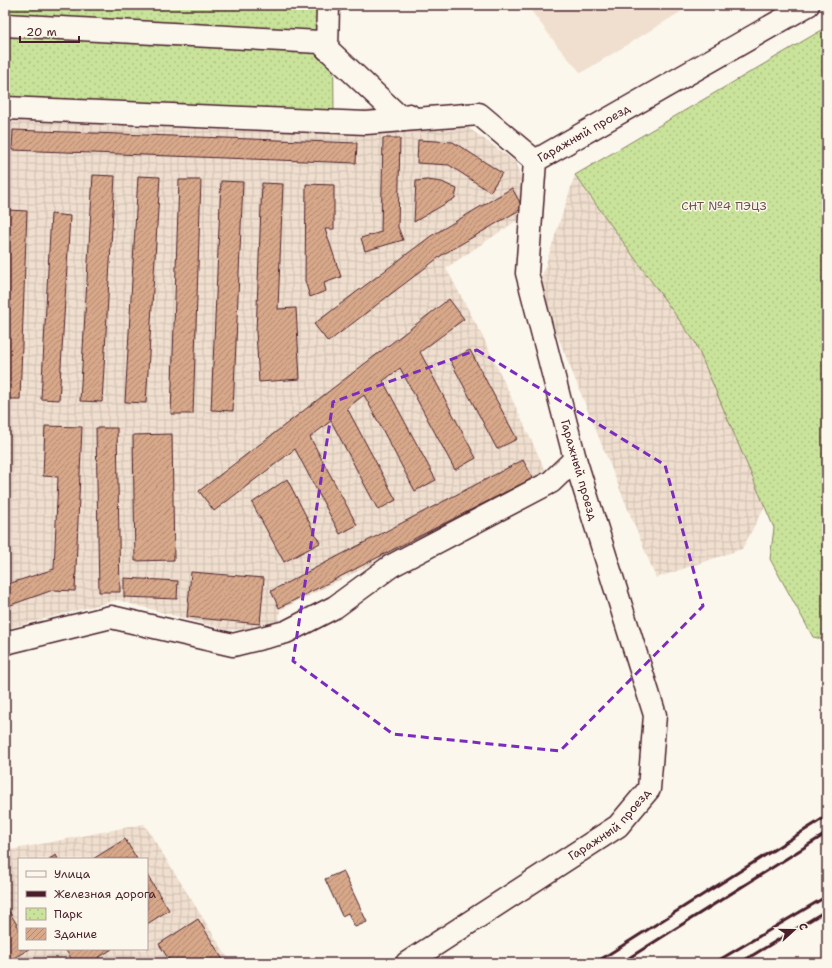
<svg xmlns="http://www.w3.org/2000/svg" width="832" height="968" viewBox="0 0 832 968" font-family="'Shantell Sans',sans-serif">
<style>
.built{fill:#f0dfcf}
.industrial{fill:url(#industrial-grid);fill-rule:evenodd}
.park{fill:url(#park-dots);stroke:#8a8162}
.building{fill:url(#building-hatch);stroke:#4a1f2b}
.lines{fill:none;stroke-linecap:round;stroke-linejoin:round}
.minor-casing{stroke:#4a1f2b;stroke-width:25}
.minor{stroke:#fbf7ec;stroke-width:22}
.rail{stroke:#4a1f2b;stroke-width:3}
.marked{fill:none;stroke:#7b2cbf;stroke-width:3;stroke-dasharray:8 5;stroke-linejoin:round}
.labels{text-anchor:middle;dominant-baseline:central;stroke-width:3;stroke-linejoin:round;paint-order:stroke}
.street-label{font-size:12px;fill:#4a1f2b;stroke:#fbf7ec}
.park-label{font-size:12px;fill:#6a5047;stroke:#fbf7ec}
</style>
<defs>
<pattern id="industrial-grid" width="8" height="8" patternUnits="userSpaceOnUse"><rect width="8" height="8" fill="#f0dfcf"/><path d="M0 4h8M4 0v8" fill="none" stroke="#cfbfb2"/></pattern>
<pattern id="park-dots" width="8" height="8" patternUnits="userSpaceOnUse"><rect width="8" height="8" fill="#c9e39a"/><path d="M2 2h.1M6 6h.1" fill="none" stroke="#aec285" stroke-width="1.8" stroke-linecap="round"/></pattern>
<pattern id="building-hatch" width="6" height="6" patternUnits="userSpaceOnUse"><rect width="6" height="6" fill="#d8a88a"/><path d="M-1 1l2-2M0 6l6-6M5 7l2-2" fill="none" stroke="#b18871"/></pattern>
</defs>
<rect width="100%" height="100%" fill="#fbf7ec"/>
<filter id="ink" filterUnits="userSpaceOnUse"><feTurbulence type="fractalNoise" baseFrequency=".025" numOctaves="2"/><feDisplacementMap in="SourceGraphic" scale="8" xChannelSelector="R" yChannelSelector="G"/><feConvolveMatrix kernelMatrix="1 2 1 2 8 2 1 2 1" color-interpolation-filters="sRGB"/></filter>
<g filter="url(#ink)">
<path class="built" d="M527,5H692L581,73L559,48Z"/>
<path class="industrial" d="M5,97L334,112L386,108L459,121L516,162L528,201L519,219L446,268L484,339L548,476L280,610L279,625L269,629L227,630L117,600L5,629Z
M575,175L695,342L765,506L742,549L656,578L538,288Z
M144,824L231,963H5V851ZM19,859H147V949H19Z"/>
<path class="park" d="M5,5H333L334,112L5,97Z
M827,27V640L813,637L770,559L774,528L695,342L575,175Z"/>
<path class="building" d="M13,130L357,143L356,163L12,150Z
M383,138H400L398,227L403,240L365,251L361,238L381,232Z
M418,140L453,142L502,173L490,192L449,165L417,163Z
M93,175L115,176L102,402L80,401Z
M138,176L160,177L146,403L125,402Z
M179,180H201L193,414H171Z
M427,180L442,182L457,189L455,198L414,222L416,181Z
M221,181L243,182L233,411L211,410Z
M262,183L283,184L278,309L296,308L300,379L259,382L256,332Z
M306,184L334,185V229H325L341,277L324,283L326,291L310,297L305,281Z
M512,188L523,208L442,255L328,342L314,324L431,236Z
M7,210L27,211L20,399H5V262Z
M51,214L70,216L59,400L41,399Z
M449,299L464,319L420,352L476,458L455,470L400,368L383,381L436,480L415,491L364,395L347,408L396,500L378,510L331,421L310,437L357,525L340,534L295,449L214,511L199,491Z
M470,350L517,439L497,449L450,360Z
M5,423H7L5,472Z
M45,426L82,427L75,591L53,590L5,607V585L54,569L58,477L43,476Z
M96,428H117L120,592H99Z
M172,434L174,560L135,561L133,435Z
M523,460L533,478L279,608L271,591Z
M287,479L320,543L284,562L252,503Z
M191,572L264,578L260,624L187,617Z
M124,578L178,581L177,599L124,597Z
M125,839L137,859H93Z
M56,855L58,859H49Z
M343,871L367,922L355,927L348,913L342,916L325,879Z
M147,875L169,910L147,924Z
M5,905L19,928V949H29L6,963H5Z
M198,919L225,963H171L159,944Z
M65,949H112L90,963H74Z"/>
<g class="lines">
<defs>
<g id="minor">
<path d="M5,25L320,42L403,120L409,115"/>
<path d="M327,49L328,5"/>
<path d="M5,108L366,123L479,114L535,161"/>
<path d="M5,643L111,617L233,645L286,632L335,607L391,566L551,482L575,459"/>
<path id="s1" d="M407,963L618,826L649,789L655,715L575,459L527,273L535,161L808,5"/>
</g>
</defs>
<use href="#minor" class="minor-casing"/>
<use href="#minor" class="minor"/>
<path class="rail" d="M595,963L827,816
M621,963L827,833
M714,963L827,896
M740,963L827,910"/>
</g>
</g>
<path class="marked" d="M477,350L665,465L703,606L560,751L393,734L293,661L333,402Z"/>
<g class="labels">
<g class="street-label">
<text stroke="none"><textPath href="#s1" startOffset="1003">Гаражный проезд</textPath></text>
<text transform="translate(579 470) rotate(74)">Гаражный проезд</text>
<text stroke="none"><textPath href="#s1" startOffset="246">Гаражный проезд</textPath></text>
</g>
<g class="park-label">
<text x="724" y="206">СНТ №4 ПЭЦЗ</text>
</g>
</g>
<rect width="832" height="968" fill="none" stroke="#fbf7ec" stroke-width="20"/>
<rect x="10" y="10" width="812" height="948" fill="none" stroke="#4a1f2b" stroke-width="1.5" filter="url(#ink)"/>
<rect x="18" y="858" width="130" height="92" fill="#fbf7ec" stroke="#b4a19f"/>
<rect x="26" y="871" width="20" height="6" fill="#fbf7ec" stroke="#b4a19f"/>
<text x="54" y="878" font-size="12" fill="#4a1f2b">Улица</text>
<rect x="26" y="891" width="20" height="6" fill="#4a1f2b" stroke="#b4a19f"/>
<text x="54" y="898" font-size="12" fill="#4a1f2b">Железная дорога</text>
<rect x="26" y="908" width="20" height="12" fill="url(#park-dots)" stroke="#b4a19f"/>
<text x="54" y="918" font-size="12" fill="#4a1f2b">Парк</text>
<rect x="26" y="928" width="20" height="12" fill="url(#building-hatch)" stroke="#b4a19f"/>
<text x="54" y="938" font-size="12" fill="#4a1f2b">Здание</text>
<g transform="translate(794 930) rotate(69)" stroke="#fbf7ec" stroke-width="3" paint-order="stroke">
<path d="M0-3L7 15L0 10L-7 15Z" fill="#4a1f2b"/>
<text y="-6" font-size="11" font-weight="bold" text-anchor="middle" fill="#4a1f2b">С</text>
</g>
<path d="M20 36v6h59v-6" fill="none" stroke="#4a1f2b" stroke-width="2"/>
<text x="26" y="36" font-size="12" fill="#4a1f2b" stroke="#fbf7ec" stroke-width="3" paint-order="stroke">20 m</text>
</svg>
